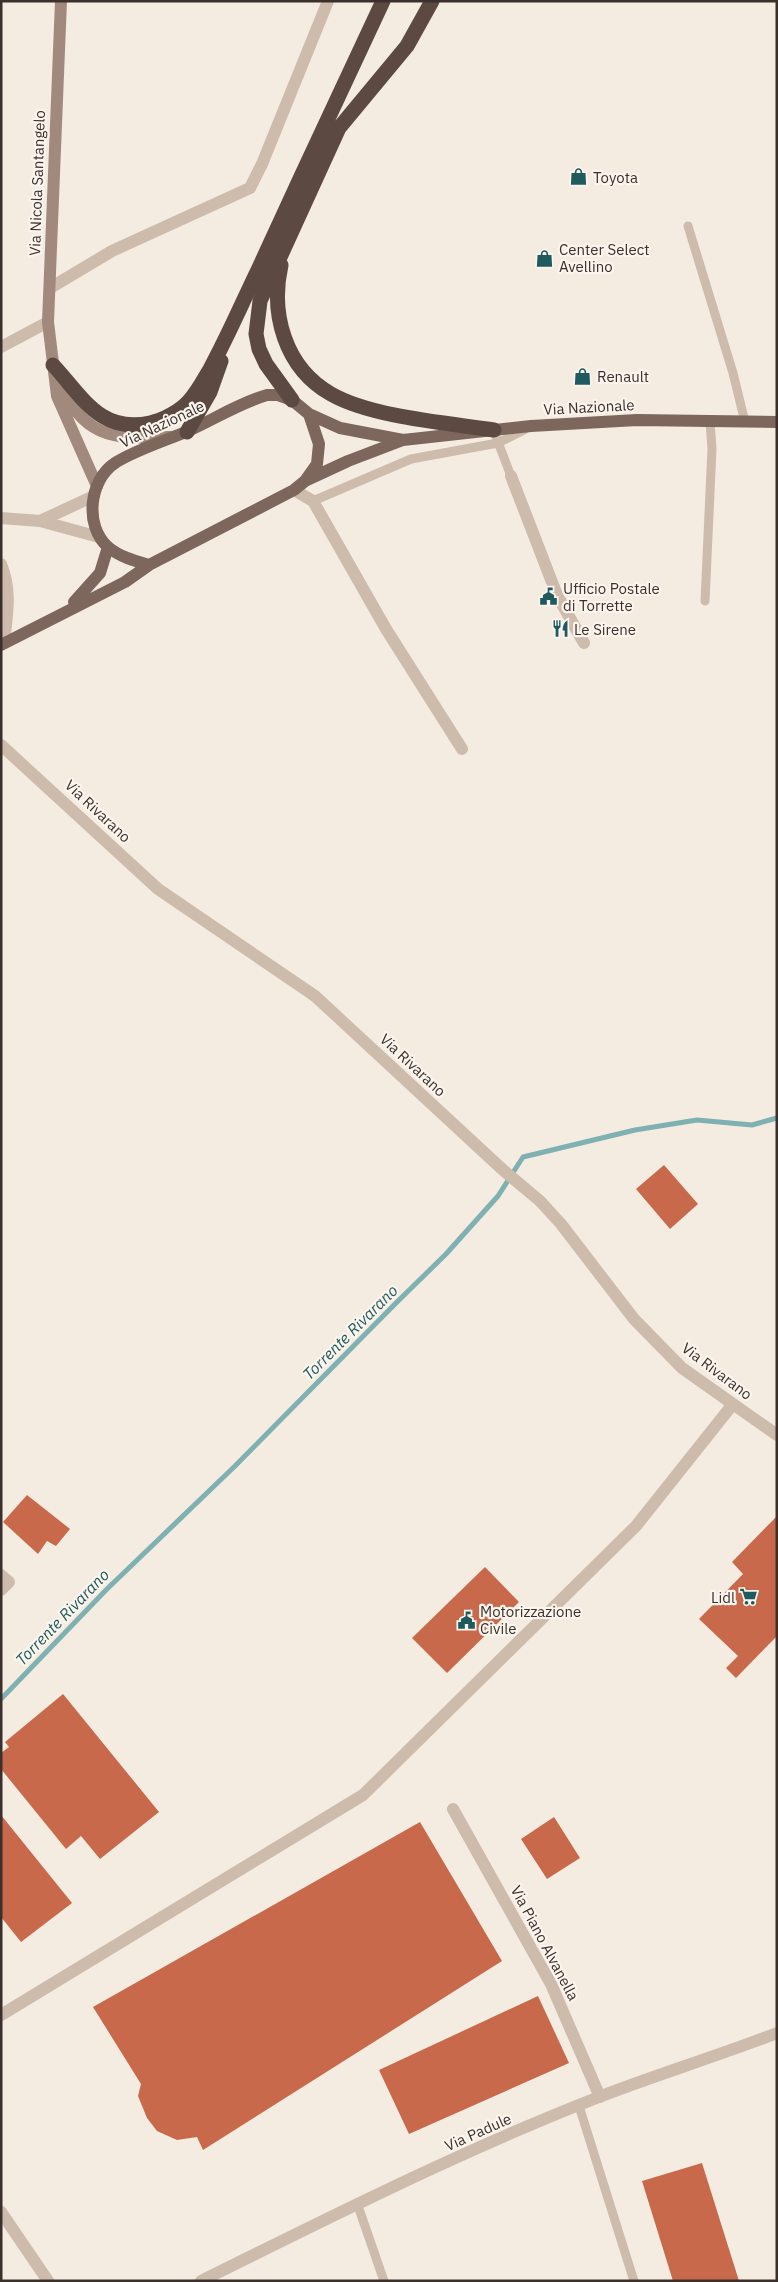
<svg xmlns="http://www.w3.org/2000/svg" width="778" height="2282" viewBox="0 0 778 2282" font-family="'IBM Plex Sans',sans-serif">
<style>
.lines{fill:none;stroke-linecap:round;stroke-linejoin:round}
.stream{stroke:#7fb0b2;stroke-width:5}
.building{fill:#c8694b}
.service{stroke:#cdbbac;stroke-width:9}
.minor{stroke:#cdbbac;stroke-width:12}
.secondary{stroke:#a18a7d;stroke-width:12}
.primary{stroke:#7d675c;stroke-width:12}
.motorway{stroke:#5c4a42;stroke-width:15}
.labels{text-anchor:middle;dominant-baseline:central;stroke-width:4.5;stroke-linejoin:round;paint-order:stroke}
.poi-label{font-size:15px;fill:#3b302b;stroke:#fbf5ee;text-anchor:start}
.street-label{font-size:15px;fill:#3b302b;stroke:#fbf5ee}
.water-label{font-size:16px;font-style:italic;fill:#1f5a5e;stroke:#fbf5ee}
</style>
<rect width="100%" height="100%" fill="#f4ebe1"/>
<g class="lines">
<path class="stream" d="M1,1699L107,1589L235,1466L395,1304L446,1254L498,1196L523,1157L635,1130L697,1120L752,1125L777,1118"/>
</g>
<path class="building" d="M664,1165L698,1204L670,1229L636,1189Z
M27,1495L70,1529L56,1546L47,1541L38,1554L3,1522Z
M777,1516V1636L736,1678L726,1668L738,1656L699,1619L743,1574L732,1562Z
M485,1567L519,1602L447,1673L412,1638Z
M63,1694L159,1812L100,1859L81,1836L66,1849L1,1769V1753L9,1747L5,1742Z
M1,1815L72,1903L21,1942L1,1917Z
M554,1817L580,1858L547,1879L521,1839Z
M420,1822L502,1961L203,2150L197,2137L177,2140L157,2131L147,2118L138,2096L141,2084L93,2007Z
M538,1996L569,2063L409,2134L379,2070Z
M702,2163L739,2281H673L642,2181Z"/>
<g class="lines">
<path class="service" d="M688,226L733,373L745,422
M496,437L511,476
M313,501L411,459L498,443L524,430
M705,601L712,449L710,421
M579,2106L634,2281
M357,2203L384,2281"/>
<path class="minor" d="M50,288L112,251L250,188L262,164L328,1
M1,347L48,322
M511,476L557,595L584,643
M294,490L313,501L386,629L462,749
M1,518L40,521L99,537
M40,521L94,496
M1,564C12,590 7,616 4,642
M1,745L158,889L315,996L503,1170L540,1201L561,1224L634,1319L682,1368L777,1435
M1,1575L9,1582L1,1590
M453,1809L551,1984L600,2097
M1,2015L363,1795L636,1526L733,1404
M1,2212L48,2281
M201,2281C332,2216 463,2150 599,2097C658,2074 718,2056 777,2033"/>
<path class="secondary" d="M61,1L48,322L57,396L97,486
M64,390C86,441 123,439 170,437"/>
<path class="primary" d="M267,395H278L292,400L309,414L319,444L317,464L305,481L294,490L149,565C135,561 120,557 108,547C84,526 89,480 115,463C133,451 167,440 188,431C215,419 239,403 267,395Z
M309,414L340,428L403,440
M307,480L348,461L403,440L531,426L637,420L777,422
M74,602L100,573L108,547
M1,645L125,582L149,565"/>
<path class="motorway" d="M281,265C270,314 285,368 331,394C371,417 447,423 494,430
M53,365C82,396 100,434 150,423C164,420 180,411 189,401C198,391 204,379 210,369C228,336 242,303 258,270C299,180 341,91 383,1
M292,400L266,364L259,349L256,334L260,301L339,128L407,46L432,1
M187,432L210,392L221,361"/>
</g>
<defs>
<symbol id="shop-bare" viewBox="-9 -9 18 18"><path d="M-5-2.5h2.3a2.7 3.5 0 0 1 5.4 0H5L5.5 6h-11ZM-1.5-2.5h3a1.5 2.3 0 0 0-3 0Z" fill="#1f5a5e" stroke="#fbf5ee" stroke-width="2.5" paint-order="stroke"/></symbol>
<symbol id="civic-bare" viewBox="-9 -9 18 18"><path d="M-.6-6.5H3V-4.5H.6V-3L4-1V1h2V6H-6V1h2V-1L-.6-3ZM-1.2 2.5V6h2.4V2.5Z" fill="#1f5a5e" stroke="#fbf5ee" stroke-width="2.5" paint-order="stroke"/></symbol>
<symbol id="restaurant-bare" viewBox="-9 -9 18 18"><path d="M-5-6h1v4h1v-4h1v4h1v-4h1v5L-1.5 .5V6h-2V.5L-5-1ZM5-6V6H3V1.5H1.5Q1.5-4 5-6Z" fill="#1f5a5e" stroke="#fbf5ee" stroke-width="2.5" paint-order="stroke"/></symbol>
<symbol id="supermarket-bare" viewBox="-9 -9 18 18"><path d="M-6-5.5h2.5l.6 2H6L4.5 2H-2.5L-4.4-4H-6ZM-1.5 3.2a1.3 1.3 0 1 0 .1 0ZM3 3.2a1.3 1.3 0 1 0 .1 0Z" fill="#1f5a5e" stroke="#fbf5ee" stroke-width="2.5" paint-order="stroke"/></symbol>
</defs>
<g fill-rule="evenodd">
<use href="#shop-bare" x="566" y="164" width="25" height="25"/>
<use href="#shop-bare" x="532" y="246" width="25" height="25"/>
<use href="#shop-bare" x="570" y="364" width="25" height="25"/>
<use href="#civic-bare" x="536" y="584" width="25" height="25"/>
<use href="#restaurant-bare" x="548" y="616" width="25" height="25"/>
<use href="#supermarket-bare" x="736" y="1584" width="25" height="25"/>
<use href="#civic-bare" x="454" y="1608" width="25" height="25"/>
</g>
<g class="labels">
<g class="poi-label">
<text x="593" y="177">Toyota</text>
<text x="559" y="249">Center Select<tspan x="559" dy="17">Avellino</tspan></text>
<text x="597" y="376">Renault</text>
<text x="563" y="588">Ufficio Postale<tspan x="563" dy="17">di Torrette</tspan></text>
<text x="574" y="629">Le Sirene</text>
<text x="735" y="1597" text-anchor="end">Lidl</text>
<text x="480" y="1611">Motorizzazione<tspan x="480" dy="17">Civile</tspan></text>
</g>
<g class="street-label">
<text transform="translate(37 183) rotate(-88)">Via Nicola Santangelo</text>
<text transform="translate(589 407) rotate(-3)">Via Nazionale</text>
<text transform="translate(162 424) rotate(-25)">Via Nazionale</text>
<text transform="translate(98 811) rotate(43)">Via Rivarano</text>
<text transform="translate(413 1065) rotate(43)">Via Rivarano</text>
<text transform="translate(717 1371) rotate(37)">Via Rivarano</text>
<text transform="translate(545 1943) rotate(62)">Via Piano Alvanella</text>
<text transform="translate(478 2132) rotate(-24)">Via Padule</text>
</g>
<g class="water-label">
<text transform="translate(350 1332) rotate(-45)">Torrente Rivarano</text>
<text transform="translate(62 1617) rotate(-46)">Torrente Rivarano</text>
</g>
</g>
<rect width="778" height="2282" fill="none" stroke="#3b302b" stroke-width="5"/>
</svg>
